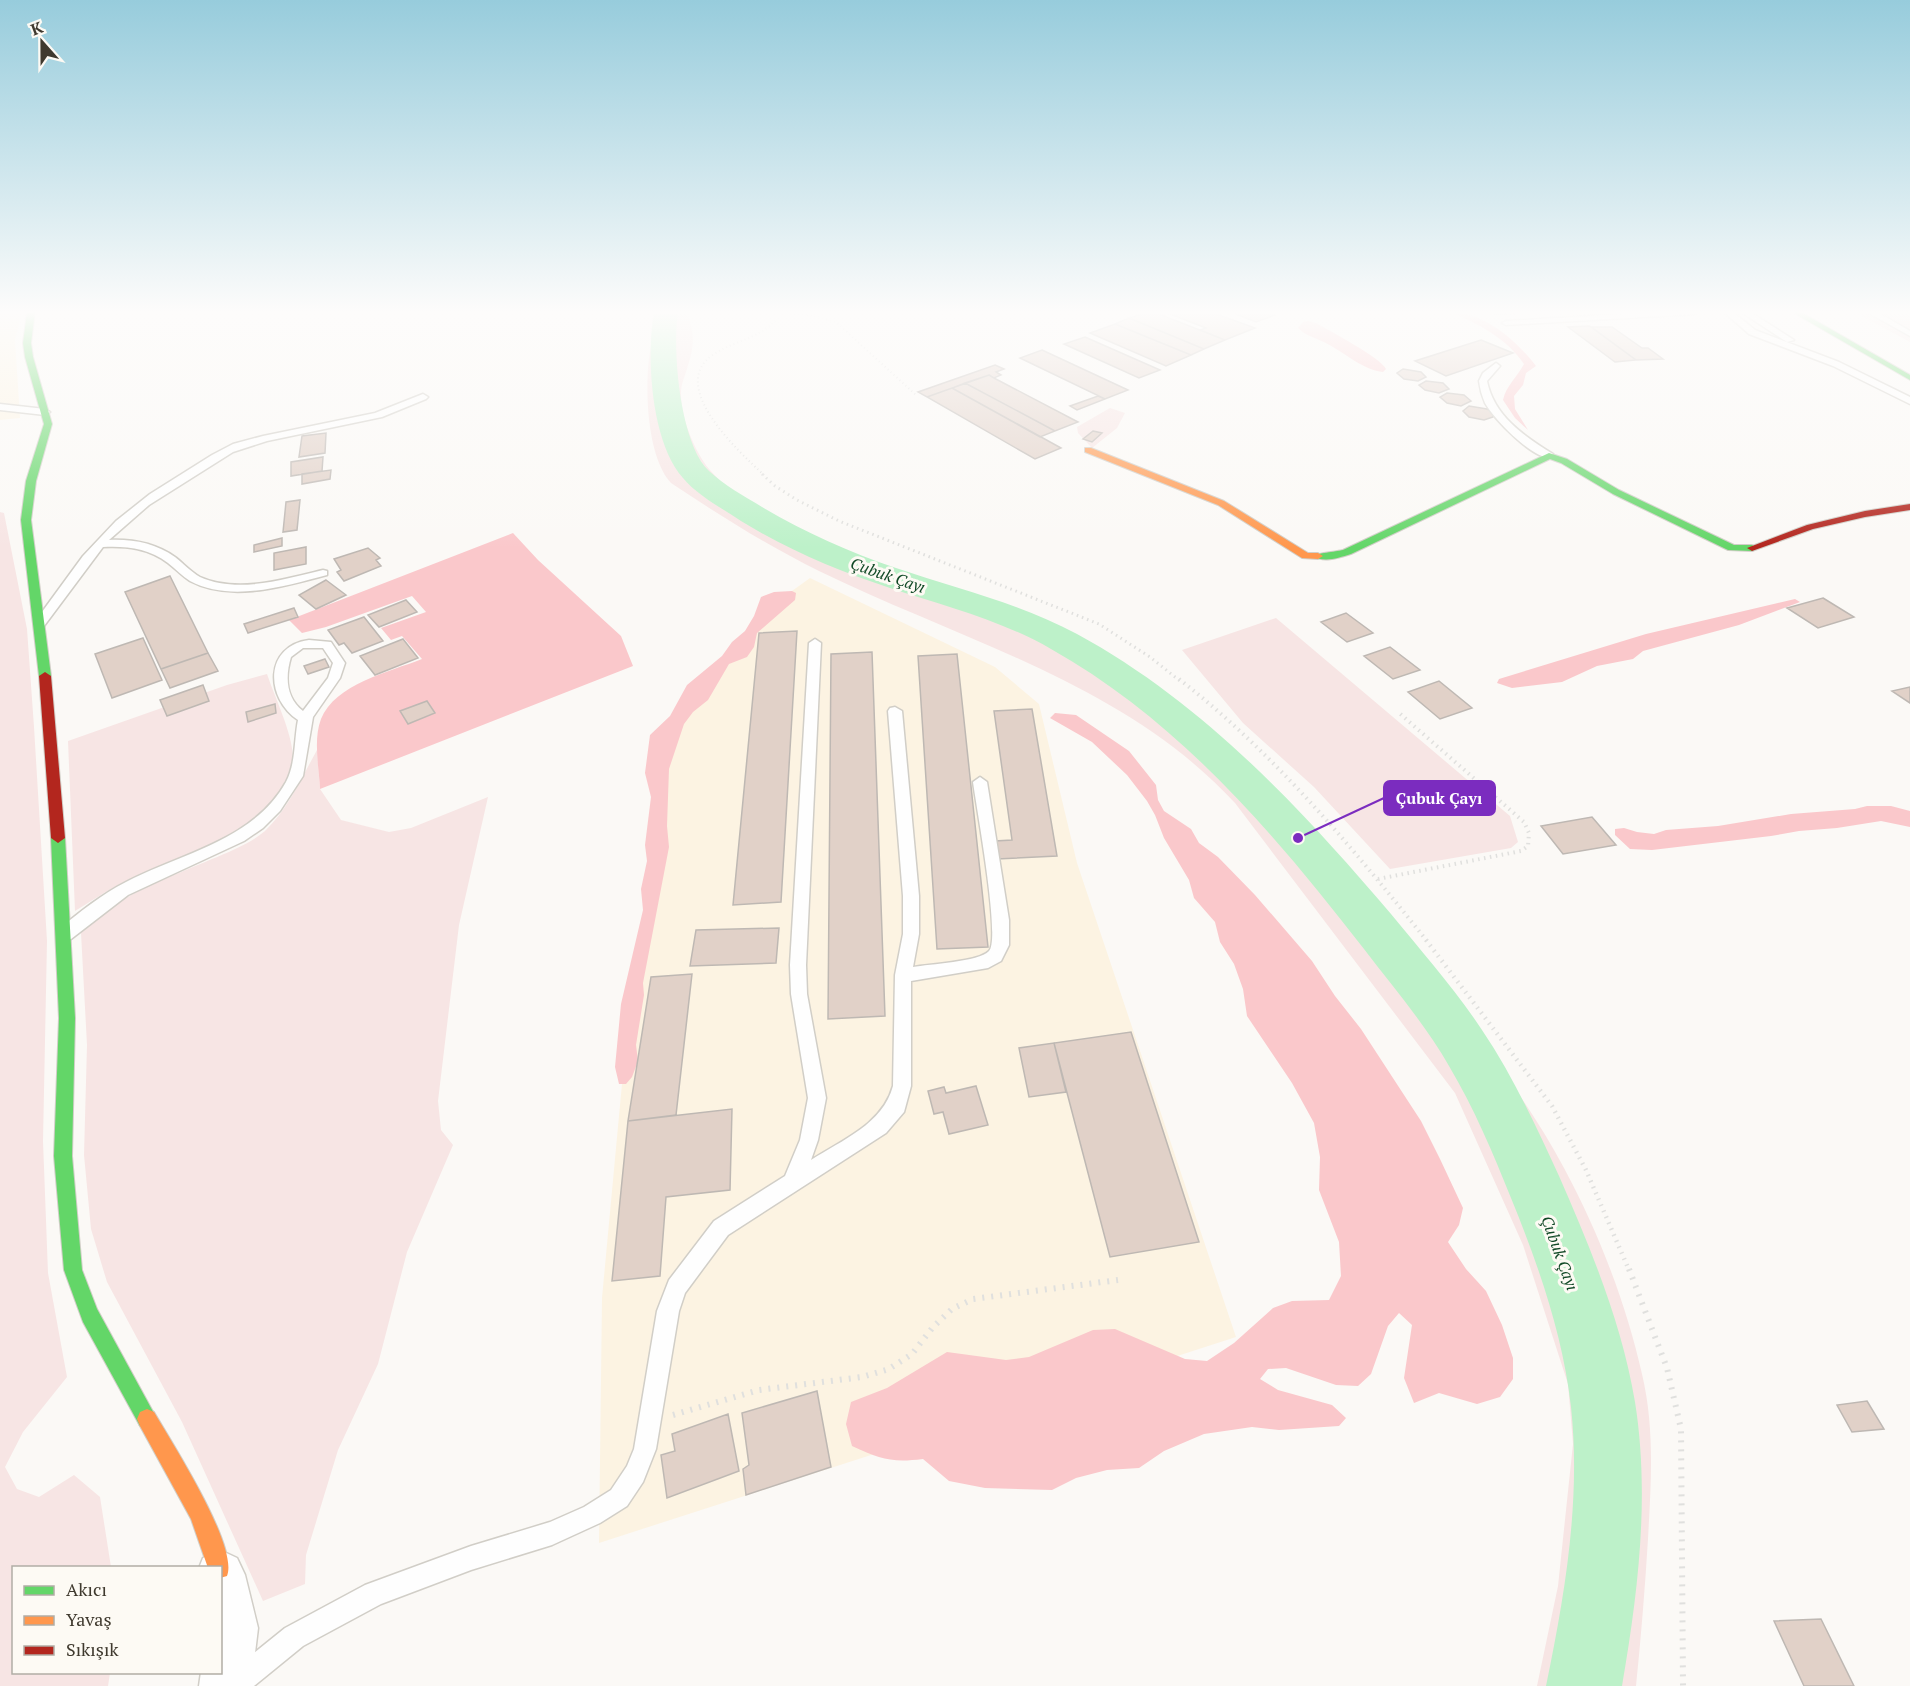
<svg xmlns="http://www.w3.org/2000/svg" width="1910" height="1686" viewBox="0 0 1910 1686" font-family="'PT Serif',serif">
<style>
.built{fill:#fcf3e2}
.green{fill:#f7e5e4}
.forest{fill:#fac8cb}
.lines{fill:none;stroke-linecap:round;stroke-linejoin:round}
.river{fill:#bdf1c9;fill-rule:evenodd}
.building{fill:#e1d1c8;stroke:#beb8b3;stroke-width:1.5}
.lane-casing{stroke:#d1cec7;stroke-width:3}
.street-casing{stroke:#d1cec7;stroke-width:3}
.fast-casing{stroke:#d1cec7;stroke-width:2}
.slow-casing{stroke:#d1cec7;stroke-width:2}
.jam-casing{stroke:#d1cec7;stroke-width:2}
.path-far4{stroke:#e0e0de;stroke-width:2;stroke-dasharray:1 3;stroke-linecap:butt}
.path-far3{stroke:#e0e0de;stroke-width:3;stroke-dasharray:1.5 4;stroke-linecap:butt}
.path-far2{stroke:#e0e0de;stroke-width:4;stroke-dasharray:1.5 4.5;stroke-linecap:butt}
.path-far1{stroke:#e0e0de;stroke-width:4.5;stroke-dasharray:1.5 5;stroke-linecap:butt}
.path{stroke:#e0e0de;stroke-width:6;stroke-dasharray:2 7;stroke-linecap:butt}
.lane{fill:#fefefe;fill-rule:evenodd}
.street{fill:#fefefe;fill-rule:evenodd}
.fast{fill:#63d668;fill-rule:evenodd}
.slow{fill:#ff974d;fill-rule:evenodd}
.jam{fill:#b3261e;fill-rule:evenodd}
.labels{text-anchor:middle;dominant-baseline:central;stroke-width:6;stroke-linejoin:round;paint-order:stroke}
.water-label{font-size:16px;font-style:italic;fill:#124a27;stroke:#fdfaf4}
.leader{fill:none;stroke:#7b2cbf;stroke-width:2}
.callout-dot{fill:#7b2cbf;stroke:#fdfaf4;stroke-width:2}
.callout{fill:#7b2cbf;stroke:#7b2cbf;stroke-width:2}
.callout-label{font-size:16px;text-anchor:middle;font-weight:bold;fill:#fff}
</style>
<rect width="100%" height="100%" fill="#fbf9f6"/>
<path class="built" d="M0,312H22L15,340L20,418L0,420Z
M810,578L995,667L1039,704L1077,863L1236,1337L599,1543L602,1298L626,1041L659,843L649,742L778,601Z"/>
<path class="green" d="M657,312H687C694,332 695,345 688,365C686,374 681,383 681,392C680,416 694,450 709,469C737,502 777,521 817,538C862,557 908,574 954,590C995,604 1037,615 1075,635C1105,651 1131,674 1157,694C1259,774 1345,871 1426,972C1476,1034 1526,1097 1564,1168C1598,1231 1626,1303 1642,1374C1655,1429 1651,1483 1648,1539C1645,1588 1641,1637 1636,1686H1537L1558,1586L1573,1444L1568,1384L1523,1245L1455,1093L1235,803C1124,683 962,641 819,571C768,546 719,515 671,483C647,457 645,391 649,358C651,342 658,328 657,312Z
M1854,312H1910V342Z
M1110,408L1125,413L1117,428L1092,448L1078,433L1077,427Z
M0,512L4,513L27,629L34,727L47,941L43,1141L48,1273L67,1377L23,1432L5,1467L17,1489L39,1497L74,1475L100,1497L111,1567L14,1568V1672L110,1673L108,1686H0Z
M1276,618L1510,816L1518,842L1511,848L1390,869L1314,787L1243,723L1182,650Z
M267,674C275,698 292,732 293,757C294,769 288,780 281,790C246,845 177,856 122,883C106,891 90,902 75,911L68,741L227,685Z
M317,750L320,789L341,820L389,832L411,828L488,797L459,925L438,1101L441,1130L453,1145L407,1252L378,1364L338,1450L306,1555L305,1584L263,1601L182,1422L107,1282L91,1229L84,1155L87,1045L81,933C116,895 166,879 212,859C229,852 251,843 265,831C288,809 302,777 317,750Z"/>
<path class="forest" d="M1450,312C1484,312 1516,340 1536,366L1526,373L1523,385L1514,396L1515,409L1528,430L1515,418L1503,400C1506,386 1517,377 1524,364C1506,338 1479,324 1450,312Z
M1308,321L1316,323C1330,331 1381,358 1386,369L1383,372C1359,369 1342,349 1319,340C1311,336 1305,335 1298,328L1303,322Z
M513,533L538,560L621,636L633,666L320,789C319,767 313,740 321,719C335,684 389,672 422,659L402,636L391,640L381,628L426,612L412,596L326,627L302,633L289,620Z
M792,591L796,593L795,600L757,633L754,647L747,657L729,664L708,700L693,712L684,724L669,769L667,826L669,847L643,983L644,995L636,1045L638,1061L632,1077L626,1084H619L615,1067L621,1004L643,910L641,889L647,861L645,845L651,797L645,773L650,735L670,716L687,685L722,656L732,642L745,631L754,616L761,597L774,592Z
M1795,599L1800,602L1739,625L1643,651L1633,659L1597,666L1562,682L1512,688L1497,683L1499,679L1646,634Z
M1055,713L1076,715L1129,751L1156,785L1158,800L1164,811L1191,829L1199,843L1218,857L1255,895L1312,961L1335,996L1361,1029L1421,1121L1440,1159L1463,1208L1459,1225L1448,1242L1466,1269L1486,1291L1502,1325L1513,1358V1379L1500,1397L1477,1404L1439,1393L1414,1403L1404,1378L1412,1325L1399,1313L1388,1326L1371,1374L1358,1386L1336,1385L1286,1368L1268,1369L1260,1379L1278,1390L1332,1405L1346,1418L1339,1426L1279,1430L1252,1427L1204,1434L1164,1451L1139,1468L1107,1470L1076,1478L1052,1490L985,1488L949,1481L923,1459C891,1463 881,1459 852,1446L846,1424L851,1402L887,1388L947,1352L1006,1360L1029,1357L1093,1330L1115,1329L1185,1359L1207,1361L1234,1343L1273,1308L1292,1301L1329,1300L1341,1276L1339,1242L1319,1190L1320,1157L1314,1123L1292,1083L1247,1016L1243,989L1234,964L1220,942L1215,922L1194,898L1189,880L1164,838L1155,815L1147,801L1127,775L1092,742L1050,718Z
M1867,806H1891L1910,811V827L1881,821L1837,828L1799,831L1771,836L1652,850L1630,849L1615,835V829L1624,828L1637,832L1654,834L1666,830L1718,826L1791,814L1855,809Z"/>
<g class="lines">
<path class="river" d="M654,312H678C672,350 680,444 709,471C724,485 744,496 762,507C804,532 849,552 896,568C957,589 1020,603 1077,634C1202,702 1300,807 1391,914C1422,952 1455,989 1482,1030C1513,1076 1536,1126 1559,1176C1591,1249 1622,1324 1635,1402C1650,1496 1638,1593 1622,1686H1546C1565,1594 1581,1500 1571,1407C1563,1335 1538,1264 1511,1198C1493,1153 1474,1108 1449,1066C1425,1024 1393,987 1364,949C1275,834 1179,721 1051,649C1001,620 944,606 890,588C838,571 788,550 741,521C722,508 698,496 683,478C651,442 646,357 654,312Z"/>
</g>
<path class="building" d="M1148,312H1154L1225,340L1204,349L1129,318Z
M1165,312H1211L1255,328L1225,340L1200,330L1206,328Z
M1231,312H1267L1275,315L1256,322Z
M1492,312H1559L1495,314Z
M1129,318L1204,349L1191,355L1115,324Z
M1115,324L1191,355L1166,366L1090,333Z
M1589,326L1591,327L1636,360L1615,362L1568,327Z
M1591,327H1612L1642,348H1648L1663,359L1636,360Z
M1085,337L1160,370L1139,378L1064,344Z
M1481,340L1513,353L1446,376L1415,361Z
M1042,350L1128,390L1105,399L1020,358Z
M995,365L1004,369L996,372L1001,375L994,378L989,375L927,397L918,392Z
M1403,369L1421,372L1426,377L1418,381L1404,379L1397,373Z
M989,375L994,378L1078,422L1055,431L965,383Z
M1426,381L1443,383L1449,389L1439,393L1425,390L1419,385Z
M965,383L1055,431L1040,437L952,388Z
M952,388L1061,448L1035,459L927,397Z
M1447,393L1464,395L1471,401L1461,406L1447,403L1440,397Z
M1098,396L1105,399L1077,410L1070,406Z
M1469,406L1487,409L1493,413V417L1484,420L1469,417L1463,411Z
M1093,431L1102,433L1092,442L1083,439Z
M326,433L325,453L299,457L302,436Z
M323,457L322,471L291,476V462Z
M331,470L330,479L302,484V474Z
M300,500L297,530L283,532L286,502Z
M282,538V546L254,552V545Z
M306,547V564L274,570V553Z
M368,548L380,558L376,560L381,566L344,581L337,572L341,570L334,559Z
M170,576L208,653L161,669L125,592Z
M326,580L346,595L316,609L299,595Z
M1823,598L1854,617L1818,628L1787,608Z
M406,600L417,612L379,627L368,615Z
M294,608L298,617L248,633L244,624Z
M1346,613L1373,633L1347,642L1321,622Z
M364,617L383,641L352,653L344,643L339,645L328,630Z
M797,631L781,902L733,905L759,633Z
M143,638L162,680L112,698L95,654Z
M403,639L418,658L375,675L360,656Z
M1390,647L1420,670L1393,679L1364,656Z
M872,652L885,1016L828,1019L831,654Z
M208,653L218,671L170,688L161,669Z
M957,654L988,947L937,949L918,656Z
M325,659L329,667L308,674L304,666Z
M1439,681L1472,708L1440,719L1408,692Z
M203,685L209,701L167,716L160,700Z
M1910,687V703L1892,691Z
M427,701L435,713L408,724L400,711Z
M275,704L276,713L248,722L246,712Z
M1032,709L1057,856L997,859L995,841L1012,840L994,711Z
M1592,817L1616,845L1563,854L1541,826Z
M779,928L776,963L690,966L696,930Z
M692,974L676,1115L628,1121L651,977Z
M1131,1032L1199,1242L1110,1257L1054,1043Z
M1054,1043L1066,1092L1029,1097L1019,1048Z
M976,1086L988,1125L949,1134L943,1112L934,1114L928,1091L944,1087L946,1093Z
M732,1109L730,1190L666,1197L660,1276L612,1281L628,1121Z
M817,1391L831,1467L746,1495L743,1469L749,1465L742,1413Z
M1867,1401L1884,1429L1852,1432L1837,1405Z
M728,1414L739,1471L667,1498L661,1455L675,1451L672,1434Z
M1821,1619L1854,1686H1804L1774,1621Z"/>
<g class="lines">
<defs>
<path id="lane" d="M1656,312H1700L1696,314L1506,325L1502,323L1506,321Z
M1724,312H1733L1755,330L1839,362L1910,397V404L1833,366L1749,334Z
M1741,312H1750L1794,340L1787,342Z
M1867,312H1877L1910,331V336Z
M1496,363L1500,366L1487,381C1494,416 1524,436 1553,454V458C1534,461 1494,419 1485,403C1482,396 1480,389 1479,381L1483,373Z
M423,394L428,397L426,399L382,417L267,441L233,452L149,505L109,540C133,539 155,543 175,557C183,563 191,572 200,577C238,594 285,579 323,570L327,571V575C285,586 231,603 190,581C182,576 176,569 168,563C148,548 127,546 103,547L44,626L40,627L34,623L83,556L116,521L150,494L212,455L233,444L263,436L375,413Z
M0,404L45,409L50,412L45,415L0,410Z
M815,639L821,643L806,965L807,994L826,1098L818,1140L811,1160C842,1140 883,1124 893,1086L895,975L903,934V896L888,711L890,708L895,707L902,711L919,896V934L913,967C929,964 979,962 989,951C1001,939 976,805 973,782L980,777L987,782L1009,920V945L1001,961L988,968L911,981V1086L904,1112L886,1133L728,1235L685,1293L679,1311L656,1449L643,1482L627,1506L600,1523L552,1545L471,1570L381,1604L303,1646L254,1686H220L224,1677L285,1628L365,1585L471,1546L550,1522L584,1507L611,1490L627,1466L634,1449L657,1311L669,1280L714,1221L785,1176L800,1140L808,1098L791,994L790,965L809,643Z
M309,640L331,642L345,663L340,678L313,717L303,776L280,811L263,828L244,841L128,895L71,939L65,940L59,939L57,934L59,929C80,912 102,894 126,882C181,853 253,841 286,782C296,763 294,740 298,720C265,698 264,646 309,640ZM303,648H323L333,663L328,678L303,711C286,698 285,677 291,657Z"/>
<path id="street" d="M220,1550L237,1558L245,1575L258,1628L251,1686H199L201,1672H220V1568H199L203,1558Z"/>
<path id="fast" d="M27,312H35L31,343L33,357L52,424L36,481L31,520L51,676L45,680L39,676L21,520L26,481L44,424L25,357L23,343Z
M1792,312H1801L1910,375V380Z
M1549,453L1567,459L1619,490L1734,545H1752L1757,548L1752,551L1728,550L1613,494L1561,463L1550,459L1351,554C1338,558 1324,563 1313,556C1317,553 1335,552 1343,550Z
M58,833L65,838L75,1018L72,1156L82,1270L97,1309L157,1419L154,1426L147,1429L140,1426L83,1322L64,1270L54,1156L59,1018L51,838Z"/>
<path id="slow" d="M1085,448H1091L1224,501L1308,553H1318L1323,556L1318,559L1302,558L1218,505L1085,452Z
M147,1409L154,1412C171,1441 239,1547 227,1576L220,1578V1568H208L191,1519L140,1426L137,1419L140,1412Z"/>
<path id="jam" d="M1910,504V510L1865,517L1813,529L1752,551L1747,548L1807,525L1865,511Z
M45,672L51,676L65,838L58,843L51,838L39,676Z"/>
</defs>
<use href="#lane" class="lane-casing"/>
<use href="#street" class="street-casing"/>
<use href="#fast" class="fast-casing"/>
<use href="#slow" class="slow-casing"/>
<use href="#jam" class="jam-casing"/>
<path class="path-far4" d="M783,312L820,317L837,323L916,395
M764,475C738,451 666,385 714,354C740,338 756,341 781,316V312"/>
<path class="path-far3" d="M762,474L775,486L797,500L839,521L1099,624L1150,657L1180,681"/>
<path class="path-far2" d="M1179,679C1274,753 1352,847 1427,941
M1378,879L1521,851L1528,846L1529,833L1524,822L1398,712"/>
<path class="path-far1" d="M1426,940L1552,1106L1586,1170L1629,1270"/>
<path class="path" d="M1629,1269L1667,1368L1681,1429L1683,1686
M673,1415L759,1390L862,1377L889,1369L912,1354L933,1327L952,1309L973,1299L1118,1280"/>
<use href="#lane" class="lane"/>
<use href="#street" class="street"/>
<use href="#fast" class="fast"/>
<use href="#slow" class="slow"/>
<use href="#jam" class="jam"/>
</g>
<linearGradient id="sky" x2="0" y2="1"><stop stop-color="#97ccdc"/><stop offset="0.57" stop-color="#fdfcfb"/><stop offset="1" stop-color="#fdfcfb" stop-opacity="0"/></linearGradient>
<rect width="1910" height="548" fill="url(#sky)"/>
<g class="labels">
<g class="water-label">
<text transform="translate(888 575) rotate(19)">Çubuk Çayı</text>
<text transform="translate(1560 1253) rotate(70)">Çubuk Çayı</text>
</g>
</g>
<path class="leader" d="M1298 838L1384 798"/>
<circle class="callout-dot" cx="1298" cy="838" r="6"/>
<rect class="callout" x="1384" y="781" width="111" height="34" rx="6"/>
<g class="callout-label">
<text x="1439" y="804">Çubuk Çayı</text>
</g>
<rect x="12" y="1566" width="210" height="108" fill="#fdfaf4" stroke="#b1ada5" stroke-width="1.5"/>
<rect x="24" y="1586" width="30" height="9" fill="#63d668" stroke="#b1ada5" stroke-width="1.5"/>
<text x="66" y="1596" font-size="18" fill="#3f392e">Akıcı</text>
<rect x="24" y="1616" width="30" height="9" fill="#ff974d" stroke="#b1ada5" stroke-width="1.5"/>
<text x="66" y="1626" font-size="18" fill="#3f392e">Yavaş</text>
<rect x="24" y="1646" width="30" height="9" fill="#b3261e" stroke="#b1ada5" stroke-width="1.5"/>
<text x="66" y="1656" font-size="18" fill="#3f392e">Sıkışık</text>
<g transform="translate(42 42) rotate(339)" stroke="#fdfaf4" stroke-width="4.5" paint-order="stroke">
<path d="M0-4.5L10 22L0 15L-10 22Z" fill="#3f392e"/>
<text y="-9" font-size="16" font-weight="bold" text-anchor="middle" fill="#3f392e">K</text>
</g>
</svg>
